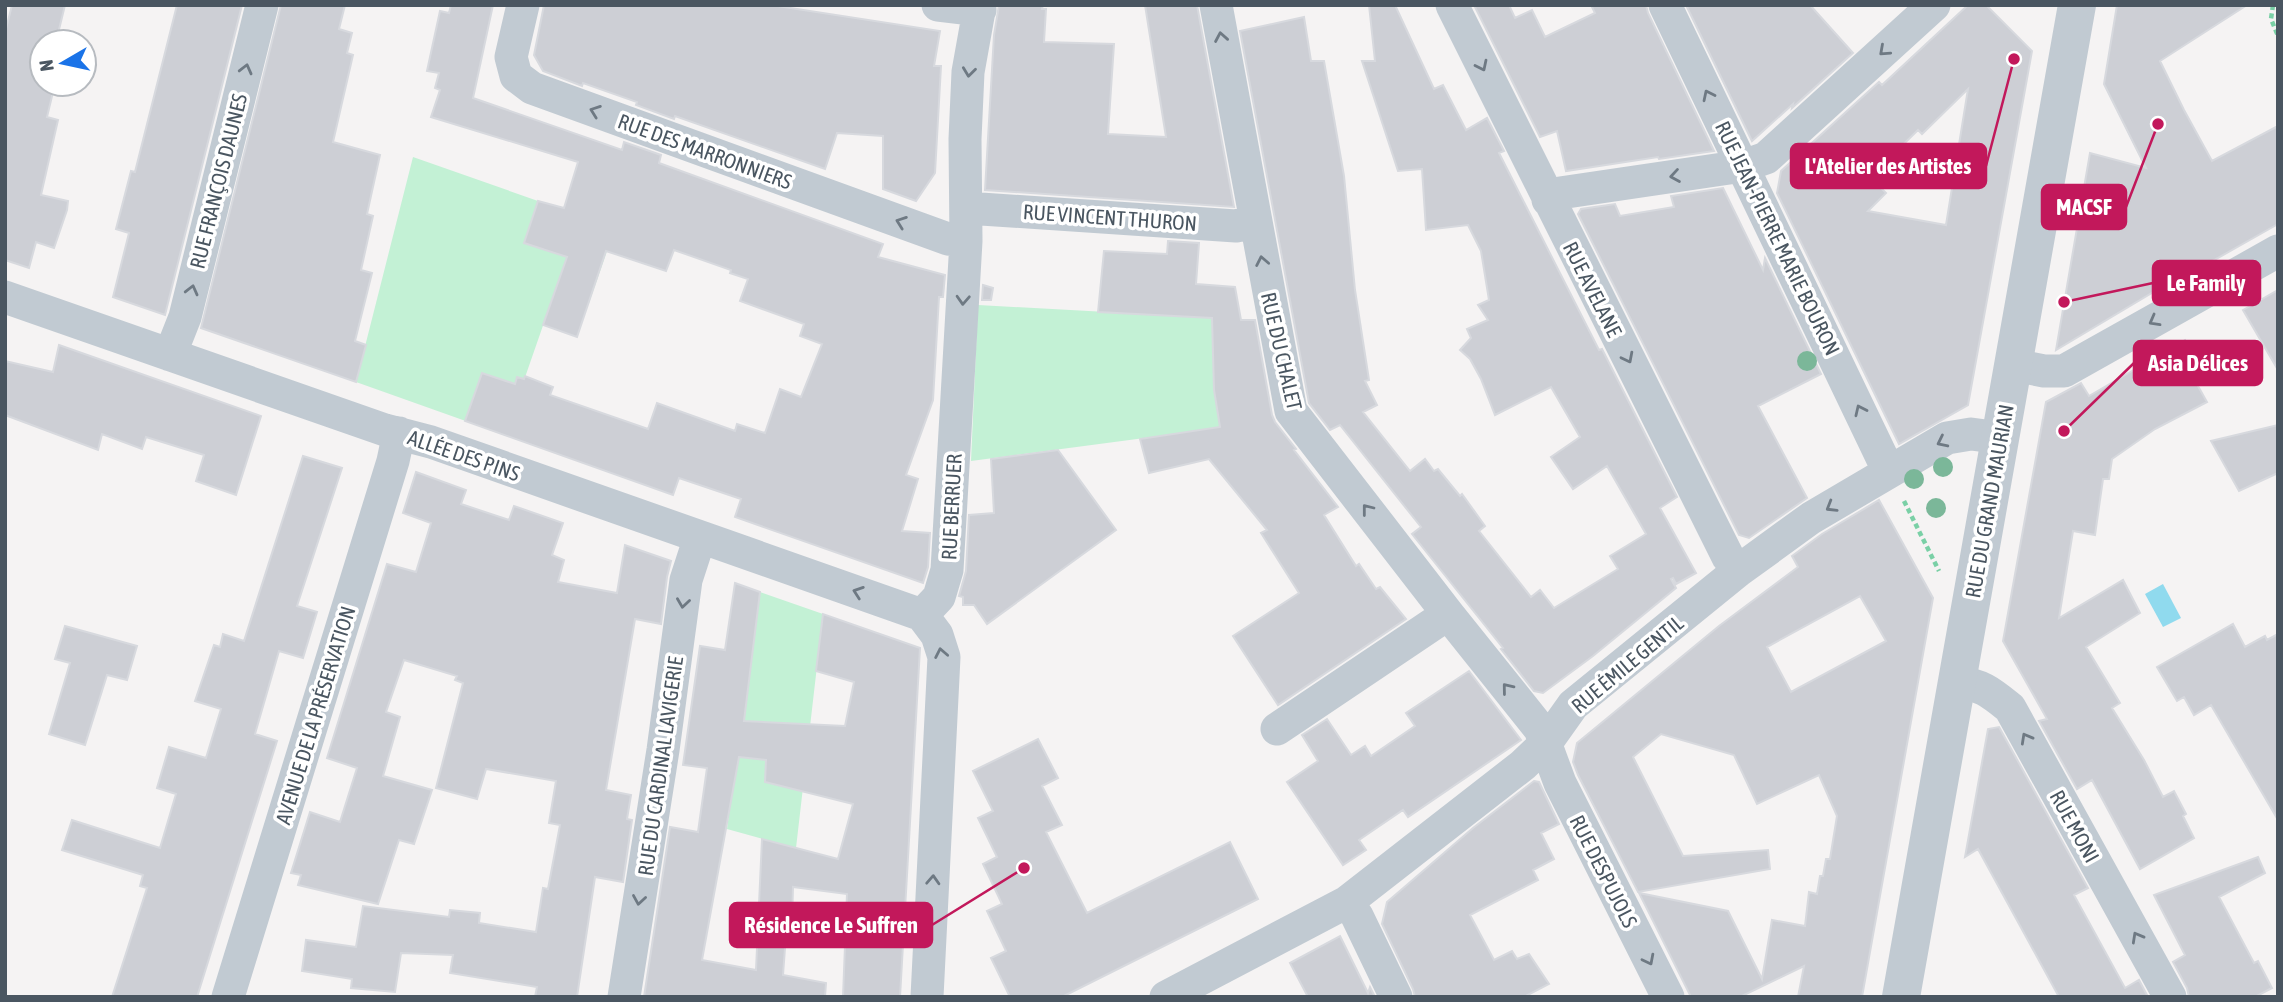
<svg xmlns="http://www.w3.org/2000/svg" width="2283" height="1002" viewBox="0 0 2283 1002" font-family="'Asap Condensed',sans-serif">
<style>
.green{fill:#c3f1d5}
.water{fill:#90daee}
.building{fill:#cdcfd5;stroke:#d7d9de;stroke-width:2;fill-rule:evenodd}
.lines{fill:none;stroke-linecap:round;stroke-linejoin:round}
.path{stroke:#7ad0a6;stroke-width:4.5;stroke-dasharray:5 3.5;stroke-linecap:butt}
.minor{stroke:#c1cad2;stroke-width:33}
.tertiary{stroke:#c1cad2;stroke-width:38}
.tree{fill:#7bb799}
.oneway{stroke:#6e7983}
.labels{text-anchor:middle;dominant-baseline:central;stroke-width:7;stroke-linejoin:round;paint-order:stroke}
.street-label{font-size:21px;fill:#4a5661;stroke:#fff}
.leader{fill:none;stroke:#c2185b;stroke-width:2.5}
.callout-dot{fill:#c2185b;stroke:#fff;stroke-width:2.5}
.callout{fill:#c2185b;stroke:#c2185b;stroke-width:2.5}
.callout-label{font-size:23px;text-anchor:middle;font-weight:bold;fill:#fff}
</style>
<rect width="100%" height="100%" fill="#f5f3f3"/>
<path class="green" d="M413,157L615,228L589,303L555,291L505,435L356,382Z
M978,305L1252,320L1269,419L1198,447L1190,432L971,461Z
M760,592L823,614L796,848L727,829Z"/>
<path class="water" d="M2163,584L2181,618L2163,627L2145,594Z"/>
<path class="building" d="M12,5H65L56,42H42V84L54,88L47,117L58,120L41,195L68,201L67,210L54,248L36,242L29,268L5,260V33Z
M177,5H242L165,315L113,297L129,233L116,229L131,171L135,172Z
M281,5H345L339,29L352,33L347,53L353,55L333,142L380,155L367,214L373,216L361,270L372,273L355,341L366,345L356,382L201,328Z
M451,5H493L473,98L622,150L624,142L661,155L659,163L883,244L878,257L945,275L943,297H939L933,400L906,475L918,479L902,531L930,533L928,567L923,583L735,517L741,499L679,478L673,495L465,421L482,373L515,384L517,377L524,379L525,376L553,387L550,395L648,429L657,403L735,431L737,424L765,433L780,389L801,397L822,344L800,336L804,324L740,301L748,279L730,273L731,270L674,250L666,271L606,251L577,337L543,325L567,257L524,243L538,201L564,208L578,162L431,117L440,90L435,88L439,73L427,71L440,11L449,13Z
M544,5H771L940,31L934,66H941L935,173L916,201L883,189V136L837,133L825,169L675,116L674,119L636,105L637,102L583,83L582,86L543,71L534,55Z
M999,5H1043L1042,9H1046L1044,42L1114,44L1108,134L1166,137L1145,5H1197L1234,207L985,190L994,35Z
M1369,5H1395L1434,89L1443,85L1466,130L1487,118L1504,151L1499,153L1599,350L1602,349L1677,497L1660,508L1696,573L1676,584L1673,578L1671,579L1676,588L1593,656L1543,693L1534,691L1501,649L1503,648L1412,534L1421,527L1340,425L1330,430L1309,403L1240,31L1304,17L1311,61H1324L1344,176L1355,290L1369,380L1365,381L1377,405L1363,412L1410,471L1425,459L1434,471L1438,469L1460,496L1462,494L1485,526L1479,531L1531,597L1540,590L1554,608L1618,569L1610,556L1646,534L1607,466L1573,489L1551,457L1580,437L1551,387L1495,415L1481,379L1470,359L1460,350L1471,338L1467,329L1488,320L1478,305L1489,300L1481,251L1468,225L1426,230L1422,169L1398,171L1362,61H1375Z
M1474,5H1509L1515,18L1532,10L1545,37L1595,13L1591,5H1646L1648,13L1714,151L1659,159L1658,157L1566,171L1557,131L1540,137Z
M1686,5H1810L1853,53L1792,108L1793,104L1752,141Z
M1968,5H1986L2032,51L1968,405L1899,444L1777,193L1781,171L1879,82L1882,85ZM1968,89L1946,225L1868,211L1886,193L1870,177L1918,130L1922,134Z
M2117,5H2247L2160,61L2184,110L2212,161L2278,126V224L2163,289L2162,287L2056,350L2090,153L2146,168L2104,84Z
M1723,188L1763,270L1765,258L1821,374L1758,406L1807,498L1749,538L1739,535L1578,214L1581,209L1615,204L1620,216L1674,207L1671,196Z
M1168,241L1199,243L1196,284L1235,287L1241,320H1255L1272,415L1275,422L1296,449L1294,450L1338,507L1324,515L1356,566L1359,564L1376,589L1380,587L1406,619L1278,705L1233,636L1299,593L1261,533L1267,530L1209,459L1149,473L1140,439L1220,427L1214,390L1212,318L1098,312L1104,251L1167,254Z
M983,285L993,288L991,300H982Z
M2278,290V370L2243,310Z
M2185,340L2209,379L2198,386L2207,402L2155,429L2112,459L2109,479H2103L2095,535L2073,531L2059,618L2123,580L2140,613L2086,647L2120,703L2112,708L2144,760L2163,797L2174,791L2186,814L2183,816L2194,838L2140,869L2092,780L2077,789L2039,721L2047,719L2003,641L2046,402L2081,383L2089,396Z
M59,345L261,416L236,495L196,481L204,455L146,437L142,449L102,434L98,450L5,415V361L53,372Z
M2278,425V473L2239,491L2211,441Z
M1058,450L1116,530L987,624L974,605H963V597L959,596L966,571L969,515L994,513L991,459Z
M303,456L342,468L297,606L317,612L303,658L279,651L255,734L277,741L197,997H112L147,888L140,886L143,875L62,850L72,820L160,848L176,794L157,788L169,747L206,758L221,709L195,701L214,645L220,647L223,634L244,641Z
M416,472L466,490L461,504L509,520L514,506L563,523L552,555L564,560L558,582L617,593L625,545L671,561L667,577L661,624L635,619L606,790L631,795L627,819L632,820L623,882L595,877L577,997H535L537,987L450,973L453,955L401,953L395,992L351,988L352,979L302,971L306,940L356,947L363,906L449,917L450,910L480,913L479,923L536,932L543,888L548,889L560,825L549,823L556,781L486,769L477,799L436,788L463,683L455,680L457,676L404,660L386,712L400,717L383,776L432,790L414,844L399,840L378,904L298,885L301,875L291,873L310,812L340,822L357,768L327,758L387,564L416,572L431,523L403,513Z
M1879,500L1933,598L1862,997H1798L1804,966L1740,997H1691L1639,893L1728,911L1762,979L1772,920L1805,926L1809,892L1817,894L1820,876H1823L1826,859H1830L1837,816L1819,775L1757,804L1734,755L1661,734L1633,757L1683,856L1768,850L1770,869L1638,892L1578,775L1573,762L1577,743L1719,626L1798,567L1792,556L1822,534ZM1860,596L1886,641L1791,692L1767,647Z
M735,583L760,592L744,721L845,726L854,682L816,671L823,614L920,648L900,997H843L847,894L793,887L792,922L787,921L783,975L826,983L825,997H644L670,827L698,832L707,768L683,765L700,646L725,650ZM739,757L766,760L765,782L853,804L838,859L762,839L756,970L702,960Z
M2233,624L2245,647L2265,636L2267,640L2278,634V820L2211,705L2194,715L2184,697L2177,701L2157,667Z
M65,626L137,646L127,680L107,675L85,745L49,734L70,663L55,659Z
M1469,671L1521,740L1408,817L1403,810L1359,840L1366,850L1343,865L1287,782L1318,761L1302,735L1327,719L1351,755L1365,746L1371,756L1415,726L1406,713Z
M1999,727L2088,888L2074,895L2125,988L2139,980L2148,997H2059L1978,849L1965,857L1988,729Z
M1038,739L1058,778L1042,786L1062,825L1046,832L1087,913L1230,842L1258,899L1062,997H1010L991,958L1006,951L987,911L1002,904L983,864L997,857L978,818L993,811L973,771Z
M1534,781L1539,782L1559,824L1541,833L1554,859L1533,870L1538,880L1470,915L1494,960L1512,951L1517,959L1529,954L1549,984L1524,997H1415L1413,989L1382,924L1387,902L1473,828Z
M2258,857L2265,873L2219,897L2254,963L2258,961L2272,988L2255,997H2189L2187,988L2173,962L2185,955L2154,895Z
M1340,936L1368,993L1370,987L1375,997H1308L1290,963Z"/>
<g class="lines">
<path class="path" d="M2273,5L2271,19L2278,36
M1904,501L1939,571"/>
<path class="minor" d="M523,5L511,57L516,76L532,88L948,239L966,241
M938,5L980,10
M1216,5L1291,411L1448,614L1540,729L1560,783L1668,997
M1452,5L1728,557L1738,571
M1665,5L1889,472
M1548,200L1560,193L1743,166L1766,158L1934,5
M966,208L1236,226L1255,222
M5,297L385,430L431,442L922,615
M170,355L185,317L262,5
M2014,365L2044,371H2064L2278,251
M922,615L939,597L947,570L966,241L965,139L968,72L980,5
M922,615L937,635L944,657L927,997
M1957,682C1982,685 1990,692 2010,708L2170,997
M1277,729L1448,614
M1347,902L1357,916L1396,997
M228,997L393,461L399,433
M624,997L663,750L686,580L700,537
M1166,997L1347,902L1523,765L1546,743L1573,705L1738,571L1811,518L1947,438L1971,434L2001,438"/>
<path class="tertiary" d="M1901,997L2077,5"/>
</g>
<g class="tree">
<circle cx="1807" cy="361" r="10"/>
<circle cx="1943" cy="467" r="10"/>
<circle cx="1914" cy="479" r="10"/>
<circle cx="1936" cy="508" r="10"/>
</g>
<defs><path id="oneway-chevron" d="M-2-3.5L2.5 0L-2 3.5" fill="none" stroke-width="1.6" stroke-linecap="round" stroke-linejoin="round" transform="scale(1.75)"/></defs>
<g class="oneway">
<use href="#oneway-chevron" transform="translate(1221 37) rotate(-100)"/>
<use href="#oneway-chevron" transform="translate(1884 51) rotate(138)"/>
<use href="#oneway-chevron" transform="translate(1482 66) rotate(64)"/>
<use href="#oneway-chevron" transform="translate(246 69) rotate(-76)"/>
<use href="#oneway-chevron" transform="translate(969 72) rotate(97)"/>
<use href="#oneway-chevron" transform="translate(1708 95) rotate(-116)"/>
<use href="#oneway-chevron" transform="translate(595 111) rotate(-160)"/>
<use href="#oneway-chevron" transform="translate(1675 176) rotate(171)"/>
<use href="#oneway-chevron" transform="translate(901 222) rotate(-160)"/>
<use href="#oneway-chevron" transform="translate(1262 261) rotate(-101)"/>
<use href="#oneway-chevron" transform="translate(192 290) rotate(-76)"/>
<use href="#oneway-chevron" transform="translate(963 300) rotate(93)"/>
<use href="#oneway-chevron" transform="translate(2154 321) rotate(151)"/>
<use href="#oneway-chevron" transform="translate(1628 358) rotate(63)"/>
<use href="#oneway-chevron" transform="translate(1860 410) rotate(-115)"/>
<use href="#oneway-chevron" transform="translate(1942 442) rotate(154)"/>
<use href="#oneway-chevron" transform="translate(1831 507) rotate(149)"/>
<use href="#oneway-chevron" transform="translate(1367 509) rotate(-128)"/>
<use href="#oneway-chevron" transform="translate(858 592) rotate(-161)"/>
<use href="#oneway-chevron" transform="translate(683 603) rotate(98)"/>
<use href="#oneway-chevron" transform="translate(941 653) rotate(-101)"/>
<use href="#oneway-chevron" transform="translate(1507 688) rotate(-129)"/>
<use href="#oneway-chevron" transform="translate(2026 738) rotate(-119)"/>
<use href="#oneway-chevron" transform="translate(933 880) rotate(-87)"/>
<use href="#oneway-chevron" transform="translate(639 900) rotate(99)"/>
<use href="#oneway-chevron" transform="translate(2137 937) rotate(-119)"/>
<use href="#oneway-chevron" transform="translate(1649 960) rotate(63)"/>
</g>
<g class="labels">
<g class="street-label">
<text transform="translate(705 151) rotate(20)">RUE DES MARRONNIERS</text>
<text transform="translate(218 181) rotate(-76)">RUE FRANÇOIS DAUNES</text>
<text transform="translate(1110 217) rotate(4)">RUE VINCENT THURON</text>
<text transform="translate(1778 238) rotate(64)">RUE JEAN-PIERRE MARIE BOURON</text>
<text transform="translate(1593 289) rotate(63)">RUE AVELANE</text>
<text transform="translate(1282 351) rotate(77)">RUE DU CHALET</text>
<text transform="translate(464 455) rotate(19)">ALLÉE DES PINS</text>
<text transform="translate(1989 501) rotate(-80)">RUE DU GRAND MAURIAN</text>
<text transform="translate(951 507) rotate(-87)">RUE BERRUER</text>
<text transform="translate(1627 664) rotate(-40)">RUE ÉMILE GENTIL</text>
<text transform="translate(315 715) rotate(-73)">AVENUE DE LA PRÉSERVATION</text>
<text transform="translate(660 766) rotate(-82)">RUE DU CARDINAL LAVIGERIE</text>
<text transform="translate(2075 826) rotate(61)">RUE MONI</text>
<text transform="translate(1604 871) rotate(63)">RUE DESPUJOLS</text>
</g>
</g>
<path class="leader" d="M2014 59L1986 166M2158 124L2126 207M2064 302L2153 283M2064 431L2134 363M1024 868L932 925"/>
<g class="callout-dot">
<circle cx="2014" cy="59" r="7"/>
<circle cx="2158" cy="124" r="7"/>
<circle cx="2064" cy="302" r="7"/>
<circle cx="2064" cy="431" r="7"/>
<circle cx="1024" cy="868" r="7"/>
</g>
<g class="callout">
<rect x="1791" y="144" width="195" height="44" rx="7"/>
<rect x="2042" y="185" width="84" height="44" rx="7"/>
<rect x="2153" y="261" width="107" height="44" rx="7"/>
<rect x="2134" y="341" width="128" height="44" rx="7"/>
<rect x="730" y="903" width="202" height="44" rx="7"/>
</g>
<g class="callout-label">
<text x="1888" y="174">L'Atelier des Artistes</text>
<text x="2084" y="215">MACSF</text>
<text x="2206" y="291">Le Family</text>
<text x="2198" y="371">Asia Délices</text>
<text x="831" y="933">Résidence Le Suffren</text>
</g>
<rect width="2283" height="1002" fill="none" stroke="#4a5661" stroke-width="14"/>
<g transform="translate(63 63) rotate(261)"><circle r="33" fill="#ffffff" stroke="#b7bbc0" stroke-width="2"/>
<path d="M0-5L12 26L0 18L-12 26Z" fill="#1a73e8"/>
<text y="-10" font-size="19" font-weight="bold" text-anchor="middle" fill="#4a5661">N</text>
</g>
</svg>
